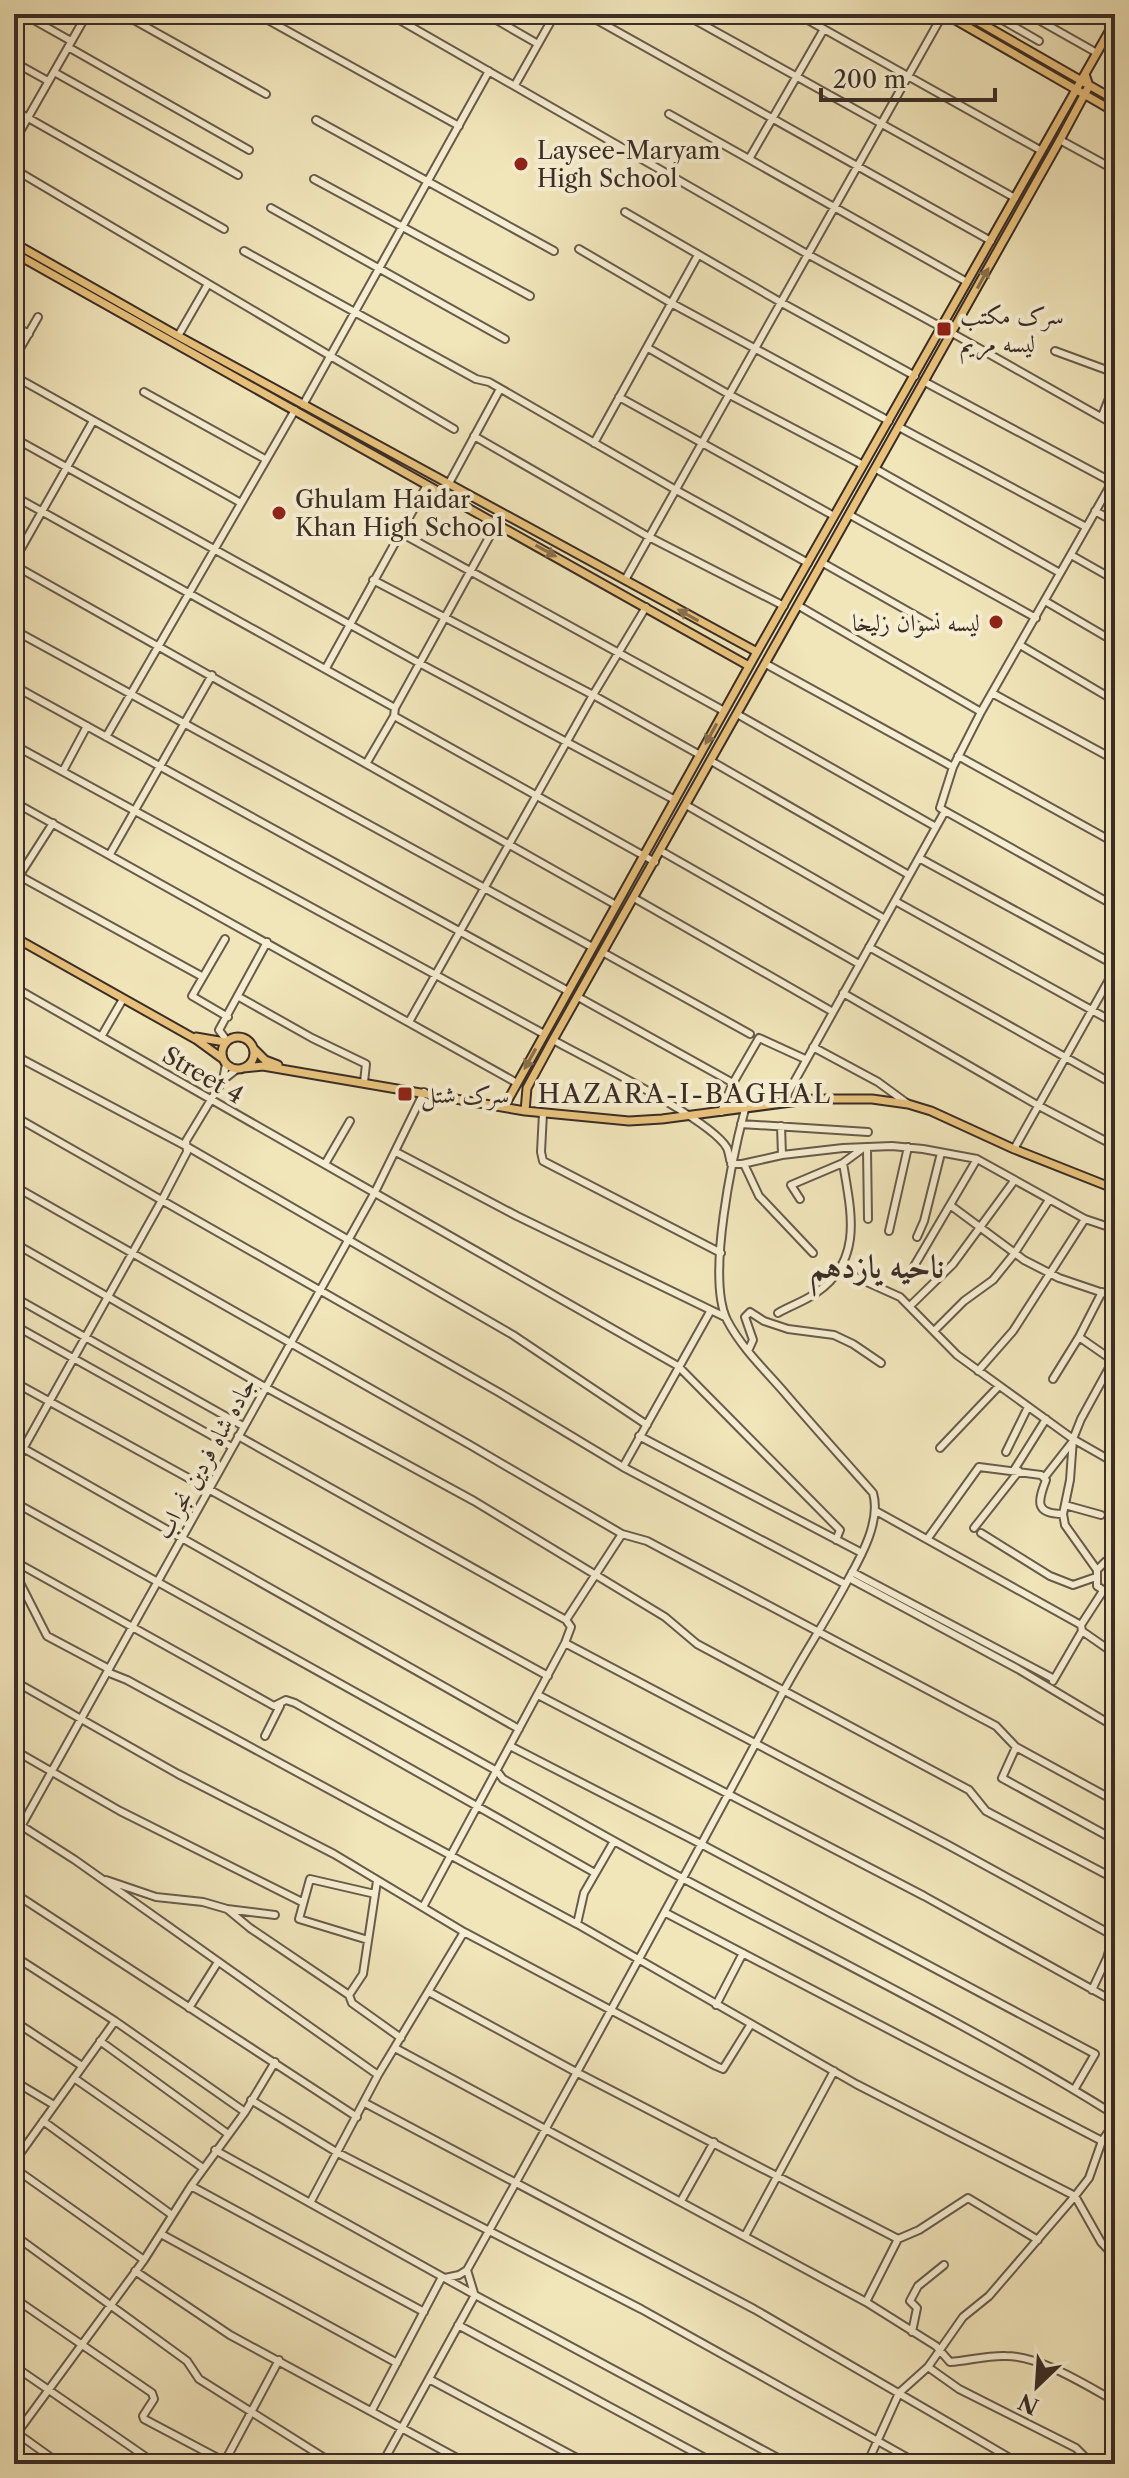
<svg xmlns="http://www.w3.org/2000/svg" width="1129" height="2478" viewBox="0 0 1129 2478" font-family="'Libre Caslon Text',Amiri,serif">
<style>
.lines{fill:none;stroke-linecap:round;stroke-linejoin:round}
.minor-casing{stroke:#685b4b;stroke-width:10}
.major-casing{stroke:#3b2d26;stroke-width:11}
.minor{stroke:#f6eed2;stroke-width:6}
.major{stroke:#e8c27d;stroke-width:7}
.oneway{fill:#89704d}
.poi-dot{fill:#8f2418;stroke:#f6eed2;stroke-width:3}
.labels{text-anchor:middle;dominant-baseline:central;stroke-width:8;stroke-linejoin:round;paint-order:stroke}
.poi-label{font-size:24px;fill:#3b2d26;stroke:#f6eed2;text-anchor:start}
.street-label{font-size:24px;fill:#3b2d26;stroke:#f6eed2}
.neighbourhood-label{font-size:26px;letter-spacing:2px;fill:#3b2d26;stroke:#f6eed2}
.district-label{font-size:32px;font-weight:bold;fill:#3b2d26;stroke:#f6eed2}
</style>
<rect width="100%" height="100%" fill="#f1e5ba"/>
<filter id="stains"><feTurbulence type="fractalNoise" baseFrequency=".0025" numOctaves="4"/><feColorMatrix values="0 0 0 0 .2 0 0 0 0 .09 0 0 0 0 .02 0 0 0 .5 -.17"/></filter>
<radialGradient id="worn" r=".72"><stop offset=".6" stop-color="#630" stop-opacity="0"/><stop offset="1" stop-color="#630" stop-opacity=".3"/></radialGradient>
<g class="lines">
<defs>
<path id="minor" d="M23,14L71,41
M123,14L266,94
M257,14L459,126
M389,14L809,255L941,327
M486,14L538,44
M586,14L991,241
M684,14L1015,198
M797,14L1040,150
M992,14L1039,41
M1028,14L1097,53
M68,47L249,150
M14,62L48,81
M54,72L238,175
M515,85L555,14
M14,110L224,229
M669,114L967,282
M316,120L554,251
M1060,140L1115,170
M14,142L87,14
M749,159L824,29
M14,169L454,429
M314,179L530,296
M271,208L505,339
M625,212L782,303L915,376
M579,249L671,303L889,421
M244,251L476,379L489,382L676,490L808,563
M14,326L29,334
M952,333L1115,425
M178,336L208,284
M648,348L730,395L863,465
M1055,351L1115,373
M14,359L38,317
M14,376L241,503
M925,382L1112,482
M144,392L265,459
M619,397L834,516
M303,405L489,71
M1102,416L1115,383
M899,427L1086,527
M474,436L649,537L784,606
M14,438L419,663L675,800
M594,443L698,255
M876,469L1060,573
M448,485L500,389
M14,496L395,708
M1095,511L1115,522
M850,515L1036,618
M401,533L724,711
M1071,555L1115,580
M14,561L93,421
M823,563L936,627
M14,565L616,905
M373,580L593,695L700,755
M625,580L943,14
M1045,601L1115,642
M799,606L981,712
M14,630L592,947
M1020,645L1115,701
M766,664L953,767
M326,668L427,485
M14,686L568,991
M992,693L1115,760
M737,714L936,827
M394,716L655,862
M106,737L295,410
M14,745L544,1034
M958,756L1115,843
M711,761L909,875
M366,764L394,716L395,708L497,523
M63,771L87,726
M14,802L517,1083
M686,805L885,919
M945,811L1115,906
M661,851L859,964
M110,854L212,675
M919,858L1115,965
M14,873L203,977
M14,884L53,823
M634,898L833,1012
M895,901L1115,1023
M225,939L192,996L228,1017
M869,947L1115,1085
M604,953L750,1034
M14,987L678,1366L840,1530L836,1540
M843,993L1039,1106L1115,1146
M239,997L312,1038L366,1064L364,1082
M578,997L733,1083
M409,1022L593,695L646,607
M101,1037L123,999
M553,1040C587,1059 711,1119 727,1148C728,1150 730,1159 730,1160
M227,1041L219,1030L267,942
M813,1047L878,1082L908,1104
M14,1055L186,1146L513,1335L647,1425
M223,1080L226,1064
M783,1102L945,811L940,808L953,767L981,712L1115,477
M721,1112L733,1083L759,1038L805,1059
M543,1113L541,1152L543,1161L721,1253
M14,1116L500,1393L623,1467L845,1584
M741,1124L868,1132
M781,1126L782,1155
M867,1149L868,1219
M1014,1149L1115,969
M396,1152L517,1216L725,1317
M325,1164L350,1121
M731,1164H742L782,1155L843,1148L892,1146L923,1149L977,1159L1085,1219L1115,1229
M744,1164L759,1196L813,1253
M14,1186L470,1445L622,1534L647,1541L996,1726L1016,1747L1115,1801
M800,1199L791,1185L843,1163L862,1149
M950,1205L1024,1260L1059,1278L1115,1297
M889,1231L908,1147
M917,1237L924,1221L941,1153
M14,1243L265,1387L474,1501L665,1617L697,1644L969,1790L986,1811L1115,1879
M840,1270L900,1297L957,1355L1073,1439L1115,1463
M910,1273L977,1159
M14,1297L243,1426
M910,1306L953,1264L1014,1181
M778,1313C790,1306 805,1301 816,1293C864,1260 851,1212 843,1163
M14,1325L232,1447
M935,1330L964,1301L993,1280L1014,1254L1049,1200
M1079,1337L1115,1362
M748,1351L753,1340L745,1317L750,1312L764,1321L788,1329L834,1335L853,1344L881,1363
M1115,1357L1081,1419L1073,1439L1070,1480L1063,1514L1065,1525L1097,1570V1586L1115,1598
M978,1371L1013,1331L1085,1219
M1053,1379L1079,1337L1102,1292
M14,1382L548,1676
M238,1436L566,1620L571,1627L565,1643L423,1907
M639,1436L860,1552
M14,1443L519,1729
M940,1448L999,1386
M1006,1452L1028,1407
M14,1465L162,1200L187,1152L186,1141L223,1080L237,1069
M623,1467L711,1310
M1014,1470L1046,1419
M1044,1478L1073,1441
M14,1502L497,1771L503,1779C563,1812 623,1847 684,1879C828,1956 976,2028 1115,2115
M1065,1505L1101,1515
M876,1511L1081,1625L1082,1631L1115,1654
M974,1528L1019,1471
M981,1533L1050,1576L1073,1585L1096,1577
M1110,1535L1115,1537
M928,1538L979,1467L1041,1475L1046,1480C1038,1501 1034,1514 1063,1514
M14,1561L274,1706L286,1700L295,1703L595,1873
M1097,1570L1106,1561L1115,1566
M14,1571L47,1636L109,1669
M852,1572L1054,1679
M849,1578L1018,1669L1115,1727
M566,1620L622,1534
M1081,1625L1103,1591
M565,1643L948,1845L1114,1936
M107,1672L127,1680L577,1924L856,2084L1075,2196L1101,2242L1115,2257
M14,1681L178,1774L334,1854L464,1932L716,2066L723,2069L751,2024
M1053,1681L1082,1631
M538,1695L924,1896L1115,2002
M265,1736L280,1706
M510,1746L701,1844L1095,2054L1074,2090
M1016,1747L1002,1778L1115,1840
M14,1750L120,1811L302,1902
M14,1821L75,1860L378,2075
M14,1839L375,1192L424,1092
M106,1880L156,1897L203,1902L227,1909L275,1915
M14,1893L357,2117
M227,1909L250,1928L349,1995L352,2003L401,2038
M666,1913L1102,2141
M577,1924L584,1893L614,1841
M368,1940L299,1919L310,1879L375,1894
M14,1956L115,2021L245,2112
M1092,1990L1107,1958L1115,1932
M429,1992L576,2072L898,2239
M349,1995L363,1974L377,1881
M716,2005L743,1953
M189,2008L218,1962
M14,2021L82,2066
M100,2041L228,2134
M395,2048L866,2302L936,2346L950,2362C968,2361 988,2355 1006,2356C1041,2356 1085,2385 1115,2401
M74,2078L203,2168
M14,2081L54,2105
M251,2100L338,2153L641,2309L919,2464
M365,2103L754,2309L1020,2464
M43,2121L172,2215
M14,2138L25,2145
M215,2150L475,2295L789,2464
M14,2162L115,2021
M14,2168L144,2260
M191,2186L424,2312
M681,2201L714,2142
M310,2203L378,2075L464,1932
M161,2234L397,2363
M14,2235L187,2361L199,2379L334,2464
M745,2236L834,2071
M467,2270L474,2293
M135,2271L230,2335L468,2464
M445,2278L459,2275L467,2270C574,2079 679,1887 782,1694C803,1655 828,1618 849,1578C862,1555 881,1520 873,1493C843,1459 813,1426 784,1392C764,1369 741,1347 727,1320C706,1277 733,1155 745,1109
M14,2298L152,2393L154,2399L143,2416L144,2419L229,2464
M866,2302L898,2239L919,2230L968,2198L1038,2240
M458,2325L716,2464
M912,2332L917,2308L910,2301L918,2286L944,2265
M14,2366L156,2464
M928,2367L959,2389L1076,2448L1092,2464
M429,2379L588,2464
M372,2410L442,2277
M14,2431L60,2464
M14,2437L144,2260L191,2186L245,2112L275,2062
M1109,2437L1115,2427
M224,2463L279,2360
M382,2464L475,2295
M867,2464L899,2393L928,2367L963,2317L989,2296L1075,2196L1089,2178L1102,2141L1115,2122"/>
<path id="major" d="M945,14L1115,112
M965,14L1115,100
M14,243L178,336L757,652
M14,253L749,666
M14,937L197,1040L223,1059
M222 1053a16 16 0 1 1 32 0a16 16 0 1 1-32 0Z
M196,1037L225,1042
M254,1049L265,1060L278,1065
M243,1068L263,1066L525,1111L629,1121L662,1119L814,1099H872L908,1104L931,1111L1014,1149L1115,1189
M504,1107L757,652L1115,21
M525,1111L527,1088L553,1040L1060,140L1089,86L1085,74"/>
</defs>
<use href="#minor" class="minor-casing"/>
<use href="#major" class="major-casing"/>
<use href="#minor" class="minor"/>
<use href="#major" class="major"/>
</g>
<defs><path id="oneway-solid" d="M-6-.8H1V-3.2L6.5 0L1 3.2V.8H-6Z" transform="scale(2)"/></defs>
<g class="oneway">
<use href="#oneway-solid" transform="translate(983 278) rotate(-61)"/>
<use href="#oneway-solid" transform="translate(546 551) rotate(29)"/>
<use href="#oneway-solid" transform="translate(688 615) rotate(-151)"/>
<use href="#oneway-solid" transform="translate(711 734) rotate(119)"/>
<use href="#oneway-solid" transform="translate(530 1059) rotate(119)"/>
</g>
<g class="poi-dot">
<circle cx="521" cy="164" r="8"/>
<rect x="936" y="321" width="16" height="16" rx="4"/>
<circle cx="279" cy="513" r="8"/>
<circle cx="996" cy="622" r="8"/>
<rect x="397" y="1086" width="16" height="16" rx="4"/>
</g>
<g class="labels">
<g class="poi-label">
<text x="537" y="150">Laysee-Maryam<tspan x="537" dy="28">High School</tspan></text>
<text x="960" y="315">سرک مکتب<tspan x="960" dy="28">لیسه مریم</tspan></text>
<text x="295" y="499">Ghulam Haidar<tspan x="295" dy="28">Khan High School</tspan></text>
<text x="980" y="622" text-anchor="end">لیسه نسوان زلیخا</text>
<text x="421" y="1094">سرک شتل</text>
</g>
<g class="street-label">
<text transform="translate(203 1075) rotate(30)">Street 4</text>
<text transform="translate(205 1458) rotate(-61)">جاده شاه فردین نجراب</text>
</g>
<g class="neighbourhood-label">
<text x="685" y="1094">HAZARA-I-BAGHAL</text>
</g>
<g class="district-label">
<text x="877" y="1266">ناحیه یازدهم</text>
</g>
</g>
<rect width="1129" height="2478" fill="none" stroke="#f1e5ba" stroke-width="48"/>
<rect x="16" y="16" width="1097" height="2446" fill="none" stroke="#3b2d26" stroke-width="4"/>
<rect x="24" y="24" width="1081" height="2430" fill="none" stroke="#3b2d26" stroke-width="2"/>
<g transform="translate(1037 2386) rotate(205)" stroke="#f6eed2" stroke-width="6" paint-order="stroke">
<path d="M0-6L14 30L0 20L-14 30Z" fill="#3b2d26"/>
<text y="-12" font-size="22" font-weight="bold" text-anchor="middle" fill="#3b2d26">N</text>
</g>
<path d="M821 88v12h174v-12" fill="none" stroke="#3b2d26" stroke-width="4"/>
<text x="833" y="88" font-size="24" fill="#3b2d26" stroke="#f6eed2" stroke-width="6" paint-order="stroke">200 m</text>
<rect width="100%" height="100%" filter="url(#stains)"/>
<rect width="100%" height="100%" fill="url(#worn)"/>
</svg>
